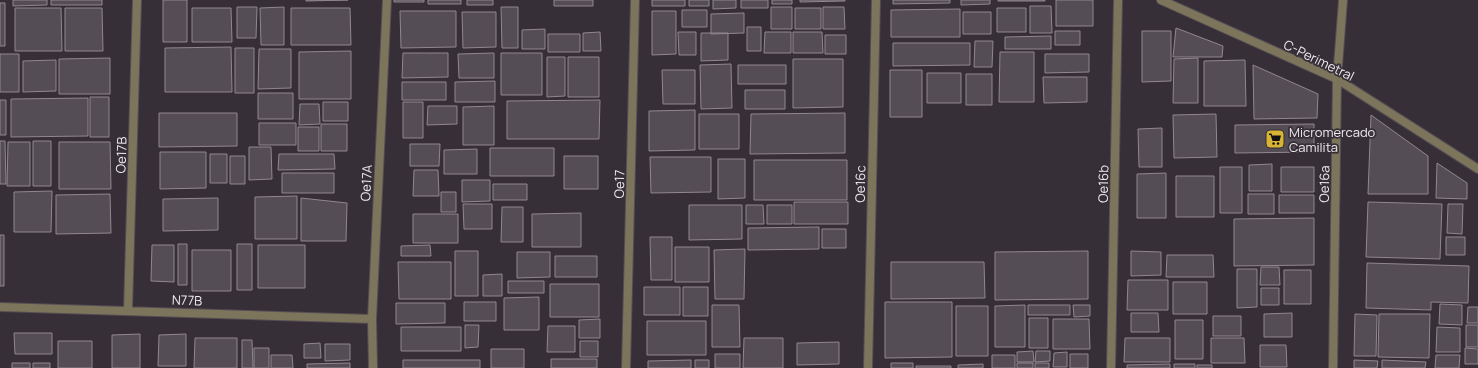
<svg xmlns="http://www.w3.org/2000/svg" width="1478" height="368" viewBox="0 0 1478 368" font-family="Manrope,sans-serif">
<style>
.building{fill:#554d55;stroke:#908790}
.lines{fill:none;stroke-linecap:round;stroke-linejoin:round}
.minor-casing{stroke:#544d54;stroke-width:10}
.minor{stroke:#7d755b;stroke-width:8}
.labels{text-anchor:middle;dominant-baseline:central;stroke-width:3.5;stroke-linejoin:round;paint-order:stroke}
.street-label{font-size:13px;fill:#efeaef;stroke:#362f37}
.poi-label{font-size:13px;fill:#efeaef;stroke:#362f37;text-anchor:start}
</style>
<rect width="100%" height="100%" fill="#362f37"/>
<path class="building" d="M13,0H47V5L13,6Z
M51,0H102V5H51Z
M163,0H187V42H163Z
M306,0H348L306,1Z
M394,0H424V2H394Z
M428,0H461V4H428Z
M467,0H493V5H467Z
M554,0H593V6H554Z
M652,0H685V6H652Z
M689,0H709V6H689Z
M713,0H736V8L713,9Z
M741,0H768V8H741Z
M772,0H792V4H772Z
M800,0H845V1L800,2Z
M893,0H950V3L893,4Z
M961,0H990V4L961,5Z
M998,0H1045V1H998Z
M1056,0H1093V26H1056Z
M0,3H5V46H0Z
M1030,6H1051L1052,33H1030Z
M237,7H257L256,38H237Z
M284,7V45H261L260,8Z
M501,7H518V48H502Z
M771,7H792V29H771Z
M823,7H844L845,29H823Z
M15,8H61L62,51H15Z
M65,8H102L103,51H65Z
M192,8H231L232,42H192Z
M291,8H350L351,45H291Z
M795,8H821V29H795Z
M997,8H1026V32H997Z
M960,9V37H891V10Z
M682,10H707V27H682Z
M400,11H456V47L401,48Z
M652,11H676V54L652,55Z
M462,12H496V47L463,48Z
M963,12H991V34H963Z
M744,13V33L711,34V14Z
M747,27H761V51H747Z
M1176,28L1223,46L1222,57H1173Z
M545,29V49H522V30Z
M1055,31H1080V45H1055Z
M1142,31H1171V81L1142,82Z
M600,32L601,51H583V33Z
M678,32H696V55H679Z
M765,32H791V53H764Z
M793,32H822L823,53H793Z
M701,33H728V60L701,61Z
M548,34H580V52H548Z
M825,35H846V54H825Z
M1051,36V49H1005V37Z
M975,41H993L992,67H974Z
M893,43H970V65L893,66Z
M231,47L232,92H165V48Z
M235,48H254V93H235Z
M259,49H291V88L258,89Z
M351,51V99H299V52Z
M1000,52H1034V102H999Z
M403,53H448V77L402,78Z
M494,53V78H459L458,54Z
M501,53H542V95H501Z
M0,54H19V92H0Z
M1045,54H1089V72L1045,73Z
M547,57H565V96L547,97Z
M568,57H599V97H568Z
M110,58V94H59V59Z
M1198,58V103H1173L1174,59Z
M793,59H843V107L793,108Z
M56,60V91L23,92V61Z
M1245,60L1246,106H1204V61Z
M731,64L732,108L701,109L700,65Z
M738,65H786V84H738Z
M1253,65L1318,94L1317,118L1254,119Z
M662,70H695V104H663Z
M890,70H922V117H890Z
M927,73H961V103H927Z
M966,74H992V105H966Z
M1043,77H1087V102L1044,103Z
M495,81V102H455V82Z
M402,82H446V100H402Z
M745,90H785V109H745Z
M258,93H293V119H258Z
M90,97H109V137H90Z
M88,98V136L11,137V99Z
M0,100H6V135H0Z
M600,100L599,139H507V101Z
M323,102H348V121H323Z
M403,102H423V138H403Z
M300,104H319L320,124L299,125Z
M428,106H457V124L427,125Z
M494,106V145H463V107Z
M695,110V150L649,151V111Z
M159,113H237V146L159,147Z
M845,113V153L750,154L751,114Z
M699,114H739V149H699Z
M1216,114L1217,157L1174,158L1173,115Z
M1371,115L1428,156V194H1368Z
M259,123H296V145H259Z
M321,124H347V151H321Z
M1314,124V152L1235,153V125Z
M298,127H319V151H298Z
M1162,128V167H1139L1138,129Z
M0,141H5L6,184H0Z
M33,141H51V186H33Z
M8,142H30V186H7Z
M59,142H110L111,189H59Z
M410,144H440L439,166H410Z
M249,147H271L272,179L249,180Z
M490,148H554V176H490Z
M477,149V174H444V150Z
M160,152H206V188L160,189Z
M210,154H227V183H210Z
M279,154H334L335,169L278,170Z
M230,156H245V184H230Z
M564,156H598V189H564Z
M650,157H711V192L651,193Z
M718,159H745V198L718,199Z
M754,160H847V200H754Z
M1437,163L1467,183V199L1436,198Z
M1272,164V191H1249V165Z
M1220,167H1242V213H1220Z
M1281,167H1314V192H1281Z
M414,170H438L439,196H413Z
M282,173H334V193H282Z
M1166,173V218H1137V174Z
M1176,176H1214V217H1176Z
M462,180H490V201L462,202Z
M493,184H527V200H493Z
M52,191L51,232H14V192Z
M441,192H456V212H441Z
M110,194L111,233L56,234V195Z
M1248,194H1274V214H1248Z
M1279,195H1314V213H1279Z
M297,196V239H255V197Z
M218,198V230L163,231V199Z
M301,198L347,203L346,241H301Z
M794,202H848V224H794Z
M1368,202L1442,204L1440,259L1366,257Z
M463,204H492V229H464Z
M1448,204H1463L1462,234L1447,233Z
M689,205H742V239L689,240Z
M746,205H763L764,224H746Z
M767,205H792V224H767Z
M502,207H523V242H501Z
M581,213V247H532V214Z
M413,214H458V243H413Z
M1314,218V265L1234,266V219Z
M819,227V249L748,250V228Z
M822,229H846V248H822Z
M0,235H4V286H0Z
M650,237H672V280H651Z
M1446,237H1465V255H1446Z
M178,244H187V285H178Z
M237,244H252V290H237Z
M152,245H174V282L151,281Z
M258,245H305V288H258Z
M430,245L431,256H401V246Z
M675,247H709V282H675Z
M745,249L744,299H715L714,250Z
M192,250H231V291H192Z
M455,251H478V296H455Z
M1088,251V299L995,300V252Z
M1131,251L1161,252V275L1131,276Z
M517,252H550V277L517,278Z
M1167,255H1213L1214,277H1166Z
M555,256H597V277H555Z
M398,262H451V299H399Z
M891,262H984L985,298L891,299Z
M1367,263L1469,266L1468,303L1431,302V310L1366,308Z
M1261,267H1279L1280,285H1260Z
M1237,269H1257V307L1237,308Z
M1284,270H1311V304H1284Z
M502,274V296H483V275Z
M1128,280H1168V310H1127Z
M508,281H544V293H508Z
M1173,282H1207V314H1173Z
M550,284H599V317H550Z
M644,287H680V315H644Z
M683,287H708V316H683Z
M1261,288H1279V305H1261Z
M539,297V330H504V298Z
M464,302H496V321H464Z
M885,302H952V357L885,358Z
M396,303H445V323L396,324Z
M1440,304L1462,305V325L1439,324Z
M712,305H739L740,347H712Z
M1025,305V347H995V306Z
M1028,305H1070V315H1028Z
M1073,305H1090V316L1074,317Z
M956,306H988V356H956Z
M1468,307H1478V323H1467Z
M1131,313H1158L1159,332H1131Z
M1292,313V337H1264V314Z
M1355,314L1377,315L1376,356H1354Z
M1379,314H1430L1429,358L1378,357Z
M1213,316H1241V336H1213Z
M1029,318H1048V348H1029Z
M600,319V338H579V320Z
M1053,319H1089L1090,349H1053Z
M1175,320H1203V359H1175Z
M647,321H706V355H647Z
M465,325H479L478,347L465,348Z
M1466,325H1478V347H1466Z
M548,326H575V352H547Z
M401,327H461V351H401Z
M1437,327L1460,328V352H1436Z
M14,333H52V354H15Z
M140,334V368H112V335Z
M186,334V366H158L159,335Z
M195,338H237V368H194Z
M744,338H783V368H743Z
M1125,338H1170V362H1124Z
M1211,338H1244L1245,363H1211Z
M242,340H252L253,368H242Z
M58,341H92V368H58Z
M580,341H598V357H580Z
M839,342V364L797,365V343Z
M320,343L321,358H304V344Z
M325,344H350V360L325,361Z
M1260,345H1286L1287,367H1260Z
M254,348H269V368H254Z
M1465,348L1478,349V364H1465Z
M491,349H524V368H491Z
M1033,351L1034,362H1017V352Z
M1036,351H1050V361L1035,362Z
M1067,352V367H1053L1054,353Z
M715,354H740V368H715Z
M1070,354H1088V368H1070Z
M271,355H292L293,368H271Z
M992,355H1015V368H992Z
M1436,355H1460L1459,368H1435Z
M551,359H597V368H551Z
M403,360H480V368H403Z
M691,360V368H648V361Z
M695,360H709V368H695Z
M1354,360L1378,361L1377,368H1354Z
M1382,360L1426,362L1425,368H1382Z
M12,363H30V368H12Z
M33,363H50V368H33Z
M350,363V368H307V364Z
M891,363H913V368H891Z
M1017,363H1033V368H1017Z
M1035,363H1049V368H1035Z
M983,364V368H958V365Z
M1170,364V368H1127V365Z
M1174,364H1195V368H1174Z
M1197,365H1212V368H1197Z
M916,366H951V368H916Z"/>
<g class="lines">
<defs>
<path id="minor" d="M1161,0L1337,79L1478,169
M0,307L372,319
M128,310L137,0
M373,368L372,319L387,0
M626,368L635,0
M868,368L876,0
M1111,368L1118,0
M1333,368L1337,79L1343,0"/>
</defs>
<use href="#minor" class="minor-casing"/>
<use href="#minor" class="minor"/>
</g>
<defs>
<symbol id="supermarket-square" viewBox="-11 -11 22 22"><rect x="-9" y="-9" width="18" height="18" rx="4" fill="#d7b434" stroke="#362f37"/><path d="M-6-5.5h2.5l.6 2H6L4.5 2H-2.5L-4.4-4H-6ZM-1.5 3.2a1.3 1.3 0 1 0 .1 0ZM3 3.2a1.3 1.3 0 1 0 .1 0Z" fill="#111"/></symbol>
</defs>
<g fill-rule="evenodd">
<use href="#supermarket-square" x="1264" y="128" width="22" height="22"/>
</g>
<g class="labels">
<g class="street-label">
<text transform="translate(1319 60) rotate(26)">C-Perimetral</text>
<text transform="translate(121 155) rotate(-88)">Oe17B</text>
<text transform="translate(366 183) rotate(-87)">Oe17A</text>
<text transform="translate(619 184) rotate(-89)">Oe17</text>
<text transform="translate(860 184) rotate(-89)">Oe16c</text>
<text transform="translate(1103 184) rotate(-89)">Oe16b</text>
<text transform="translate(1324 184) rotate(-89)">Oe16a</text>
<text transform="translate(187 300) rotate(2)">N77B</text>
</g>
<g class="poi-label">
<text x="1289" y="132">Micromercado<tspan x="1289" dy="15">Camilita</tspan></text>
</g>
</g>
</svg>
